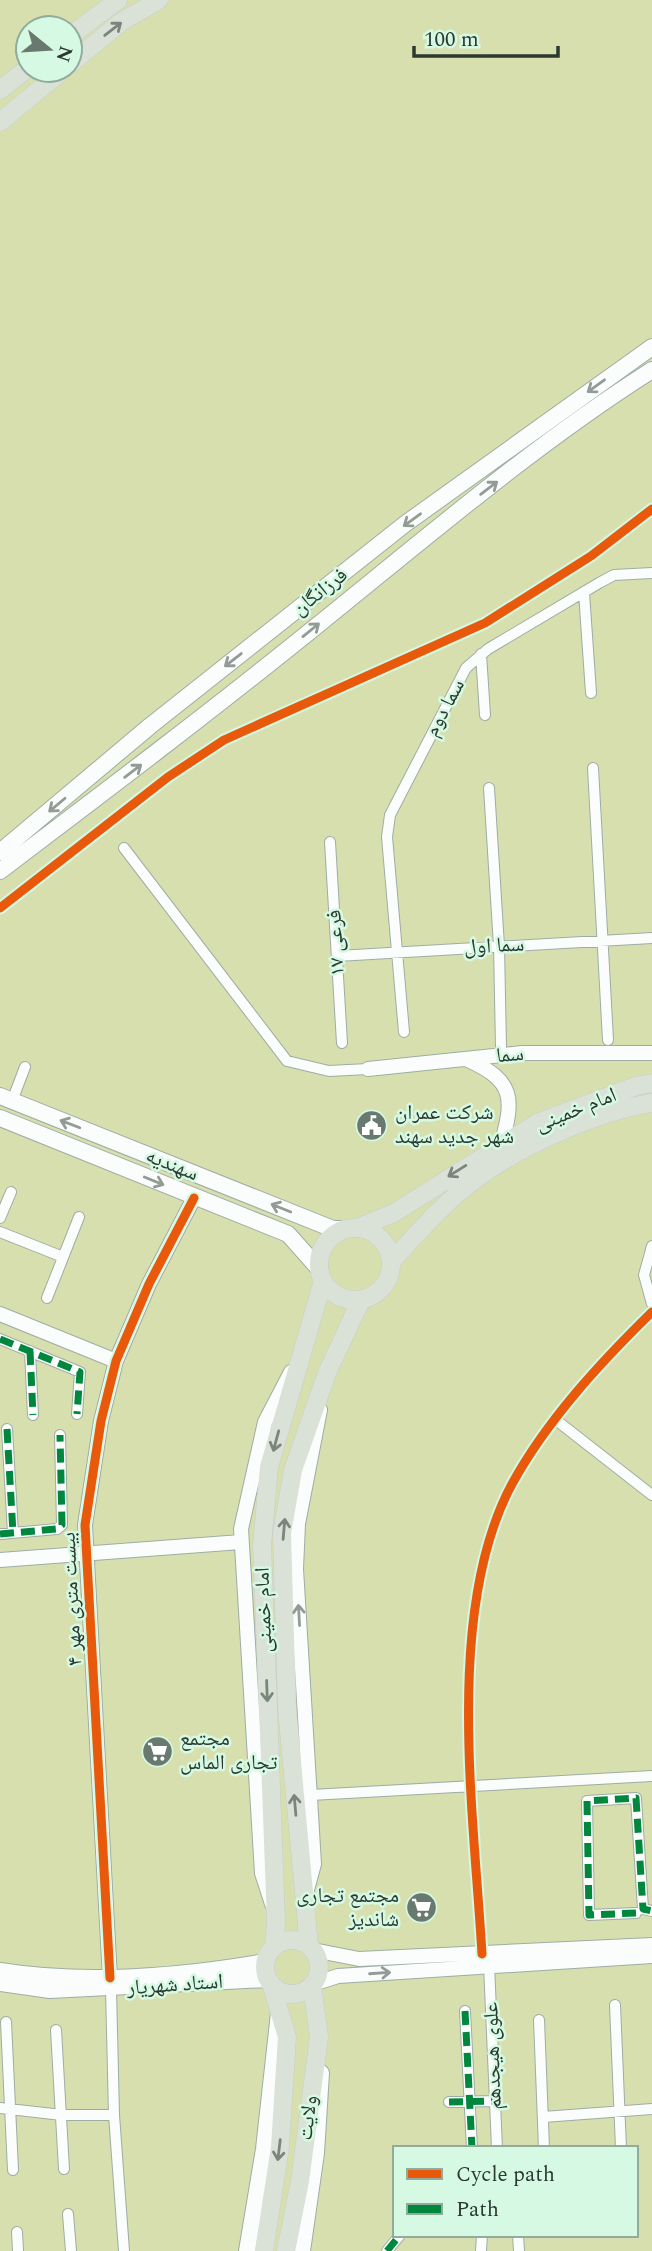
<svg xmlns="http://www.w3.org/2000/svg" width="652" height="2251" viewBox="0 0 652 2251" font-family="Spectral,'Noto Naskh Arabic',serif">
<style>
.green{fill:#d8dfaf;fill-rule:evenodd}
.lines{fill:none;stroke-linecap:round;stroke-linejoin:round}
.minor-casing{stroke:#9eada4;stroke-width:12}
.tertiary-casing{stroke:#9eada4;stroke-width:16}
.secondary-casing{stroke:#9eada4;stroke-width:18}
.primary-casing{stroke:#c5cfc8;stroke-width:19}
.minor{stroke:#fafdfb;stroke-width:10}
.tertiary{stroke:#fafdfb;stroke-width:14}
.secondary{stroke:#fafdfb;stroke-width:16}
.primary{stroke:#dae2d7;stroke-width:18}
.quiet{stroke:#00873e;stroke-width:7;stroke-dasharray:14 7;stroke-linecap:butt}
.cycleway-casing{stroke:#d5f9e3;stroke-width:13}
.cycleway{stroke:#e8590c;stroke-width:9}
.oneway{stroke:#7a857c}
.oneway2{stroke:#929b96}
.labels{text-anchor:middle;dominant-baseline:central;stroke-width:5;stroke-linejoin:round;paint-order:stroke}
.street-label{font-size:21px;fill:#2b3931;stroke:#d5f9e3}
.poi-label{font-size:21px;fill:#2b3931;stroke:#d5f9e3;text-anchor:start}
</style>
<rect width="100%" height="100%" fill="#ddf1e5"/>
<path class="green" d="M0,0H652V2251H0ZM28,28H70V70H28ZM395,2148H636V2235H395Z"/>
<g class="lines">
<defs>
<path id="minor" d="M584,593L591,693
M481,654L485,715
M593,768L608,1040
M489,788L499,946L501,1047
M330,842L342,1043
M124,848L287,1061L329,1071L368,1069
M0,908L168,777L224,740L485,623L591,556L652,509
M337,956L652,938
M404,1032L387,837L390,815L466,668L488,649L599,583L614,575L652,573
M12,1101L25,1067
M0,1218L11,1192
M0,1232L63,1257
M652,1246L644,1275L652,1304
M47,1298L79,1217
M0,1339L80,1372L77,1414
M30,1351L33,1415
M556,1420L652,1495
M7,1429L13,1533
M0,1534L57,1529L62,1525L60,1435
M311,1795L652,1776
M636,1913L589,1915L587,1801L636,1798L643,1909L652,1911
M482,1954C474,1814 444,1610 512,1484C547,1420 601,1362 652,1312
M489,1965L497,2148
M111,1989L114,2115L124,2251
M615,2005L621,2148
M465,2011L472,2148
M539,2020L544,2148
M6,2022L13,2170
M56,2030L64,2169
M449,2102L495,2101
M0,2108L62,2115H114
M543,2117L652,2109
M68,2214L71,2251
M17,2232L18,2251
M518,2235L519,2251
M387,2251L400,2235
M481,2251L482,2235"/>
<path id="tertiary" d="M468,1060C515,1081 514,1099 501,1145
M368,1069L522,1053H652
M0,1314L116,1361
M0,1560L241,1542
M307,1890L314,1864L296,1569L298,1524L320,1410
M272,1904L262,1873L241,1529L265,1422L291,1372
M313,1950L359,1959L652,1945
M110,1978L85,1525L101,1421L116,1361L149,1284L194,1198
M313,1984L338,1976L652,1956"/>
<path id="secondary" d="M0,852L150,726L405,524L652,347
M0,871C107,790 214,709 319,624C427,537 534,445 652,370
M0,1096L333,1229H345
M0,1118L288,1234L320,1270
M0,1971C87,1985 178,1977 265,1962
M0,1983L50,1990L267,1979
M247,2251L264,2149L279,2013
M302,2251L316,2153L321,2073"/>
<path id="primary" d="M70,36L118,0
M70,64L121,22L159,0
M0,90L28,68
M0,122L63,70
M357,1228L394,1213L537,1123L636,1086L652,1083
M319 1264a36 36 0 1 1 72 0a36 36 0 1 1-72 0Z
M391,1262C419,1231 446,1200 480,1176C524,1144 599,1111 652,1103
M265 1967a27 27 0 1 1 54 0a27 27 0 1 1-54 0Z
M274,1946L276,1922L262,1545L269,1467L323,1281
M309,1946L287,1709L282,1533L293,1470L327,1373L361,1300
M264,2251L280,2147L287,2037L272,1986
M286,2251L300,2181L319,2037L312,1985"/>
</defs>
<use href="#minor" class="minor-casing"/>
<use href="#tertiary" class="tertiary-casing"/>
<use href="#secondary" class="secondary-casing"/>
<use href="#primary" class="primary-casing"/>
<use href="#minor" class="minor"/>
<use href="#tertiary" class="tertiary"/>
<use href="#secondary" class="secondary"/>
<use href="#primary" class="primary"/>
<path class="quiet" d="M0,1339L80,1372L77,1414
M30,1351L33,1415
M7,1429L13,1533
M0,1534L57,1529L62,1525L60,1435
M636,1913L589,1915L587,1801L636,1798L643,1909L652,1911
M465,2011L472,2148
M449,2102L495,2101
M387,2251L400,2235"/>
<defs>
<path id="cycleway" d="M0,908L168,777L224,740L485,623L591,556L652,509
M482,1954C474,1814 444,1610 512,1484C547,1420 601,1362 652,1312
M110,1978L85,1525L101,1421L116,1361L149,1284L194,1198"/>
</defs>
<use href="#cycleway" class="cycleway-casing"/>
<use href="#cycleway" class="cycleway"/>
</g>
<defs><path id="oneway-shaft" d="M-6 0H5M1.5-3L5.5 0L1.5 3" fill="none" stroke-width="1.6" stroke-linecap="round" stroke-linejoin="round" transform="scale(1.75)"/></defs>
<g class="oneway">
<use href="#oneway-shaft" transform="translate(113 29) rotate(-38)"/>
<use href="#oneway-shaft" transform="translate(457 1171) rotate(148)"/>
<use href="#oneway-shaft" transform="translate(276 1441) rotate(105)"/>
<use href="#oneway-shaft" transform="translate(284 1529) rotate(-85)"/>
<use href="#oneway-shaft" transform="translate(267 1691) rotate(88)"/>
<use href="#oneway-shaft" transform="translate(295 1805) rotate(-95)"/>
<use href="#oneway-shaft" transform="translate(279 2150) rotate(97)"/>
</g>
<g class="oneway2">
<use href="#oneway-shaft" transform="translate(596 386) rotate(144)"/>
<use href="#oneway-shaft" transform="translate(489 488) rotate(-37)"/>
<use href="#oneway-shaft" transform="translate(412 520) rotate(144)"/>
<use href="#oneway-shaft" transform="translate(311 630) rotate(-39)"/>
<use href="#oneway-shaft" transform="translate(233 660) rotate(142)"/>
<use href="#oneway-shaft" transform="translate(133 771) rotate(-37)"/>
<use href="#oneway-shaft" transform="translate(57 805) rotate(140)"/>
<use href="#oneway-shaft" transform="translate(70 1124) rotate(-159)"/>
<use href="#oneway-shaft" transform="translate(154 1181) rotate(22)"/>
<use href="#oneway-shaft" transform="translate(281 1208) rotate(-158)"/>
<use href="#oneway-shaft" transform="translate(299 1615) rotate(-93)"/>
<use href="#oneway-shaft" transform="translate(380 1973) rotate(-4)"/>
</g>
<defs>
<symbol id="civic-disc" viewBox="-11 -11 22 22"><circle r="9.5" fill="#697970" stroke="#d5f9e3"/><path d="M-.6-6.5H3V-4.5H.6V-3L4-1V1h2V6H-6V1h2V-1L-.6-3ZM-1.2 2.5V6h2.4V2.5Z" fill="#fff"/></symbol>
<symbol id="supermarket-disc" viewBox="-11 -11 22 22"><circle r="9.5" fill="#697970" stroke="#d5f9e3"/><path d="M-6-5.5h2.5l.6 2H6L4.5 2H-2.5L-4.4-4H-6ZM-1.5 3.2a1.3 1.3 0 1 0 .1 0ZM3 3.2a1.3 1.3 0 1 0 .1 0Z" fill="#fff"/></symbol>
</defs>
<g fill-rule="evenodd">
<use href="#civic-disc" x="354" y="1108" width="35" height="35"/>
<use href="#supermarket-disc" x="140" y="1734" width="35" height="35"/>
<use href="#supermarket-disc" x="404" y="1890" width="35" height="35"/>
</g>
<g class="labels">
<g class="street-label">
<text transform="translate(320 592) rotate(-38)">فرزانگان</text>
<text transform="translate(445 708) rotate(-62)">سما دوم</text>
<text transform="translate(336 943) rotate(-93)">فرعی ۱۷</text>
<text transform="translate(494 946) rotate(-3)">سما اول</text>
<text transform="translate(510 1055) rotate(-5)">سما</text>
<text transform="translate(576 1110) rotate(-22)">امام خمینی</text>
<text transform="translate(172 1165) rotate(22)">سهندیه</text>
<text transform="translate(72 1599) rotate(-93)">بیست متری مهر ۴</text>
<text transform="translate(264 1610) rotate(-92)">امام خمینی</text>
<text transform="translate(175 1985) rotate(-4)">استاد شهریار</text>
<text transform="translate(493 2056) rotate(-92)">علوی هیجدهم</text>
<text transform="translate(308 2118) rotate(-83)">ولایت</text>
</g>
<g class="poi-label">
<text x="395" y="1113">شرکت عمران<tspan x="395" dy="24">شهر جدید سهند</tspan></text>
<text x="180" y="1739">مجتمع<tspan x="180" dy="24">تجاری الماس</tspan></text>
<text x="399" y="1896" text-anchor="end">مجتمع تجاری<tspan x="399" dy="24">شاندیز</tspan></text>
</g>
</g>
<rect x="393" y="2146" width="245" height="91" fill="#d5f9e3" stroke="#91ac9c" stroke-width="2"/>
<rect x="407" y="2169" width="35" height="10" fill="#e8590c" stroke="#91ac9c" stroke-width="2"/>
<text x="456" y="2181" font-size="21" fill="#2b3931">Cycle path</text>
<rect x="407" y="2204" width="35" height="10" fill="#00873e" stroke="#91ac9c" stroke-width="2"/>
<text x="456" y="2216" font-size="21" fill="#2b3931">Path</text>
<g transform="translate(49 49) rotate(108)"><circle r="33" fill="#d5f9e3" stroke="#91ac9c" stroke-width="2"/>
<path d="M0-5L12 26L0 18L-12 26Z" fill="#697970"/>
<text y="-10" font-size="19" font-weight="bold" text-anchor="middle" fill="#2b3931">N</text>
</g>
<path d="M414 46v10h144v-10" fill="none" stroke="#2b3931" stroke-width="3.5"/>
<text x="424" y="46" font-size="21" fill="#2b3931" stroke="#d5f9e3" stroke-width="5" paint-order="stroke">100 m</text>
</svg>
